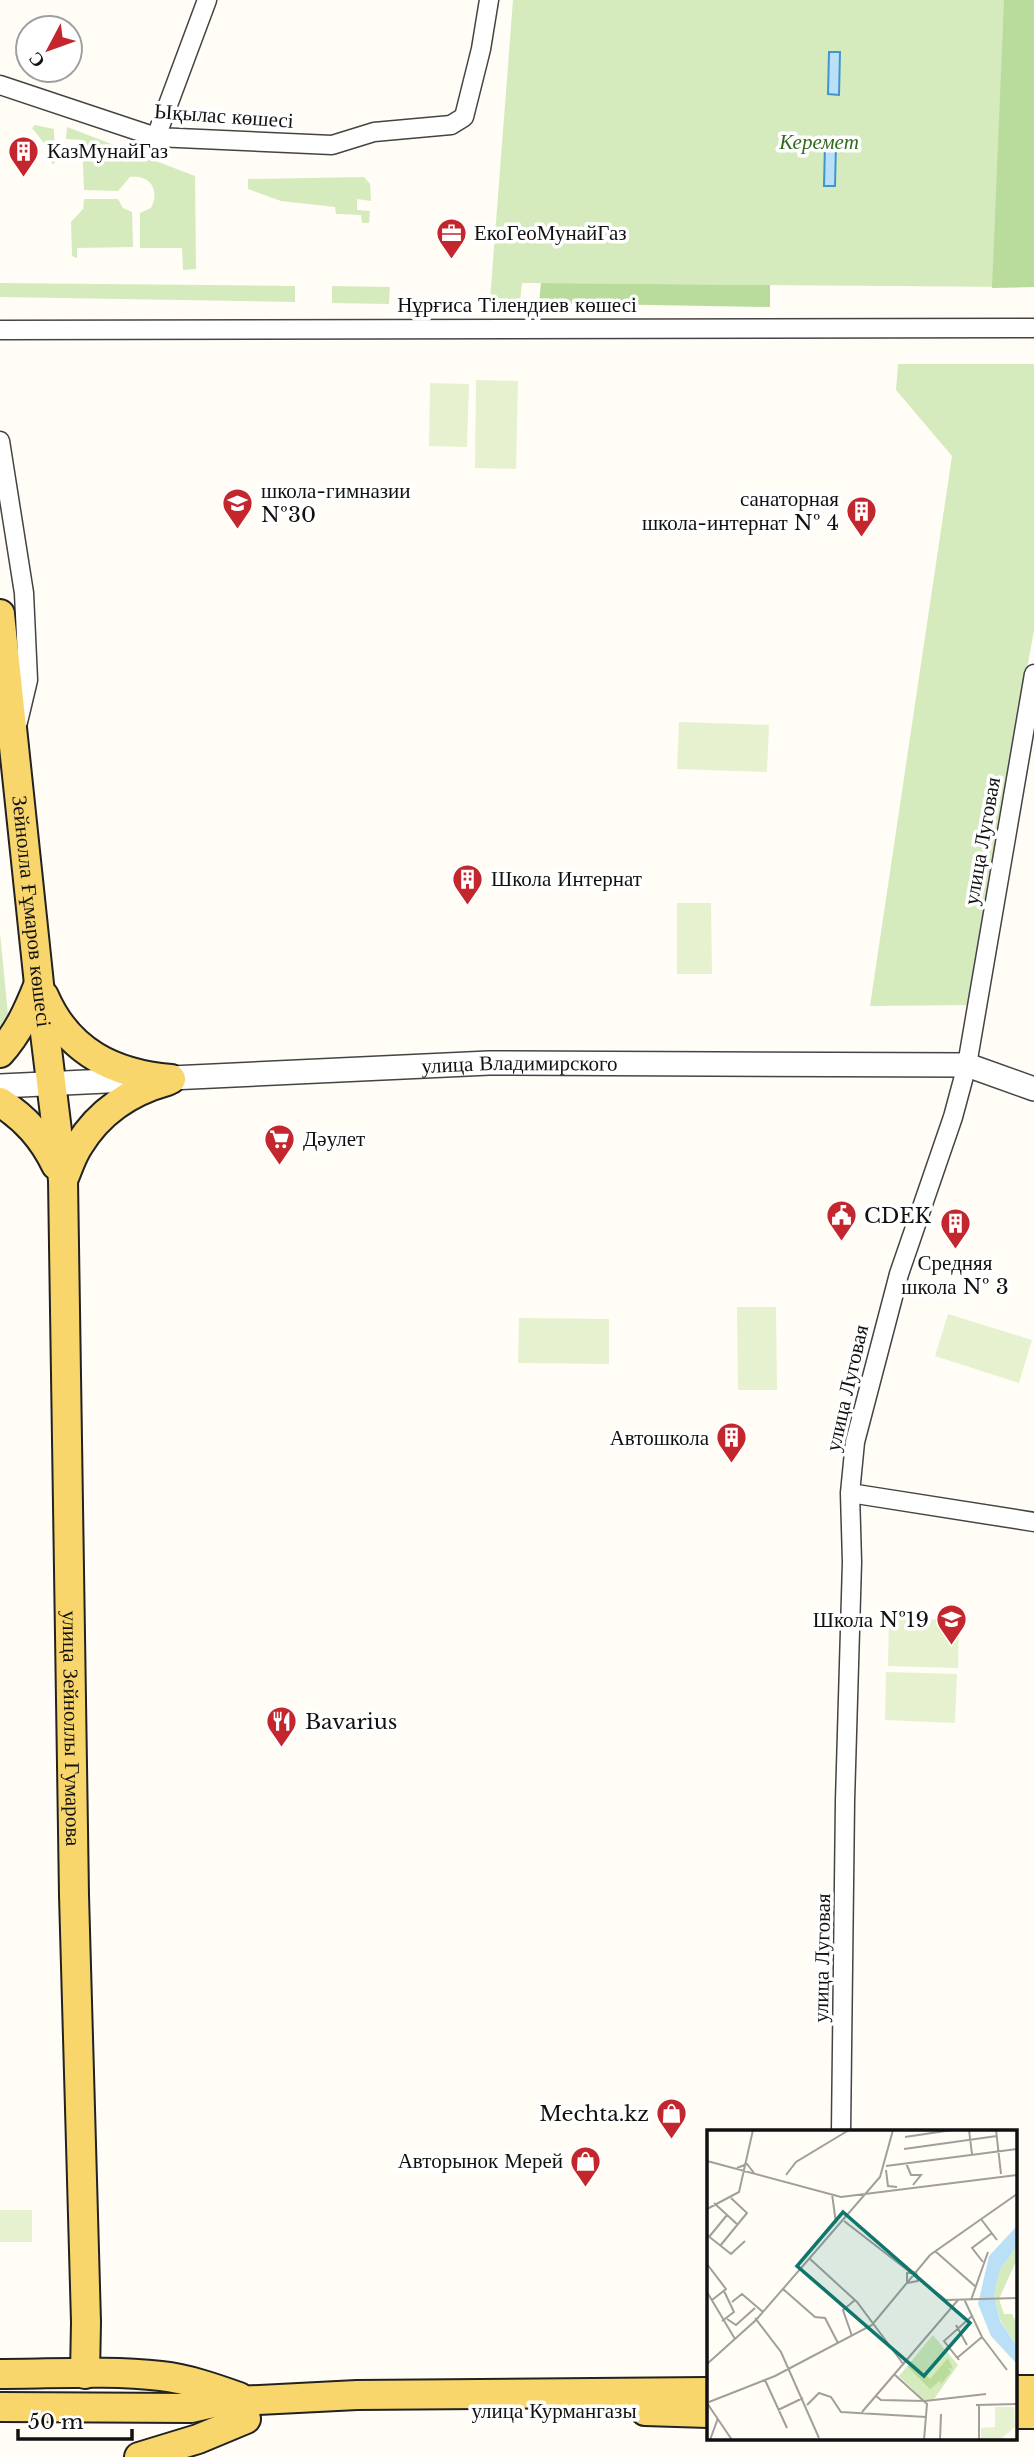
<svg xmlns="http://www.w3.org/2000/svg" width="1034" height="2457" viewBox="0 0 1034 2457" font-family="'Libre Baskerville',serif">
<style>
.green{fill:#d5ebbd}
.forest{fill:#b9dc9c}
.pitch{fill:#e6f2cf}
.water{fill:#b9e0f7;stroke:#3f96cf;stroke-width:2}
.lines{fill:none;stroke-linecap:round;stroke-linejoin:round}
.minor-casing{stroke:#444;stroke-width:21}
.tertiary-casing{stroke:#444;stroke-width:26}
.primary-casing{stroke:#222;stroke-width:32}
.minor{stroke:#fff;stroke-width:18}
.tertiary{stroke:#fff;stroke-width:23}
.primary{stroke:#f9d66b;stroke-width:28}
.labels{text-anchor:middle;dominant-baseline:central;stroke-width:7;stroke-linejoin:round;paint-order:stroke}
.street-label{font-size:21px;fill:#111;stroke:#fff}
.park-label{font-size:21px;font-style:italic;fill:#2f6b1f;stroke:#fff}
.poi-label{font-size:21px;fill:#111;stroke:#fff;text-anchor:start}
.inset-river{fill:none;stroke:#b9e0f7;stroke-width:3.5}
.inset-road{fill:none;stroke:#a09f9a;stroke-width:2}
.view{fill:#0f766e;fill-opacity:0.15;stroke:#0f766e;stroke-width:3.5}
.inset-edge{fill:none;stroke:#111;stroke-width:3.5}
</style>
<rect width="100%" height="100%" fill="#fffdf5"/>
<path class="green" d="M513,0H1034V287L522,283L520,301L490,300Z
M35,125L54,129L55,163L52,164L44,143L32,128Z
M67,127L195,176L196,269L183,270L182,248H140V213L151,208C160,191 151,174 130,177L118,191L84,190L82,140L66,139Z
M364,177L370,184L371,201L357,199V210L370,211L369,223H362L361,215L336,214L335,207L281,201L248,189V179Z
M84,199H118L123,208L132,212L133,247L77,248V258L72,256L71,222L83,209Z
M0,283L295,286V302L0,297Z
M332,286L390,287L389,304L332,303Z
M898,364H1034V630L967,1005L870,1006L952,456L896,390Z
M0,933L8,1014L0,1032Z"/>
<path class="forest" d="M1004,0H1034V287L992,288Z
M541,283L770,285V307L539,303Z"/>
<path class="pitch" d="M476,380L518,381L516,469L475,468Z
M430,383L469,384L467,447L429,446Z
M679,722L769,725L767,772L677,769Z
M677,903H711L712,974H677Z
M737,1307H776L777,1390H738Z
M948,1314L1032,1340L1019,1383L935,1356Z
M519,1318L609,1319V1364L518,1363Z
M889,1618L959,1620L958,1668L888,1666Z
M886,1672L957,1674L955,1723L885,1720Z
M0,2210H32V2242H0Z"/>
<path class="water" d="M829,52H840L839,95L828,94Z
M825,144H836L835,186H824Z"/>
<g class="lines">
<defs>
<path id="minor" d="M0,85L156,137L332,145L374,132L451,125L464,117L481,49L489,0
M156,137L207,0
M0,330L1034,328
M0,441L24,593L28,680L18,722
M850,1493L1034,1522
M841,2132L845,1801L852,1562L850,1493L855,1442L899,1274L953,1117L967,1065L1034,674"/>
<g id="tertiary">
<path id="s1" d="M0,1086L489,1063L967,1065L1034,1089"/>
</g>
<g id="primary">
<path id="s2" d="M0,614L39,984L63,1180L74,1895L86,2322L85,2374"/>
<path d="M44,996C68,1052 114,1074 171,1079"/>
<path d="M0,1053C18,1033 28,1011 38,986"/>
<path d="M0,1102C26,1119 43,1138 56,1165"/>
<path d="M63,1180C68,1169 72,1155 79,1145C99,1112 131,1091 167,1081"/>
<path d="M0,2374C53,2374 108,2370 161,2376C188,2379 214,2388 239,2397"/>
<path d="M1015,2390H1034"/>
<path d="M0,2407L191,2408L217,2402L357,2395L708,2392"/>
<path d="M645,2411L708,2413"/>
<path d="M1015,2414H1034"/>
<path d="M139,2457L198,2439L246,2419"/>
</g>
</defs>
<use href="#minor" class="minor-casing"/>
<use href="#tertiary" class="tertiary-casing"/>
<use href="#primary" class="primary-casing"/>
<use href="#minor" class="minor"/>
<use href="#tertiary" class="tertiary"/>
<use href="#primary" class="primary"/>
</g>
<defs>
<symbol id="building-pin" viewBox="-11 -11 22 30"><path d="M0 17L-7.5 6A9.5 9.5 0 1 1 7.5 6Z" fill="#c4262e" stroke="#fff"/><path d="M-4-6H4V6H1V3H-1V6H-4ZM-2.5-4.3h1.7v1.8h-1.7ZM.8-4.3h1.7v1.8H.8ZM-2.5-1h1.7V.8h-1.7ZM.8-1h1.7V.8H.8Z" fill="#fff"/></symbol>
<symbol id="office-pin" viewBox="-11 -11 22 30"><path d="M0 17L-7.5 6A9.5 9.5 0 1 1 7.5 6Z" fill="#c4262e" stroke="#fff"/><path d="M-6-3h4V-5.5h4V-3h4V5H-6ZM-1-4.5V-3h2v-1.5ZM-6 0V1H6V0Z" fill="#fff"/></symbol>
<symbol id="school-pin" viewBox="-11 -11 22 30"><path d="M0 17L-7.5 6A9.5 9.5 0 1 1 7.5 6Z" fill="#c4262e" stroke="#fff"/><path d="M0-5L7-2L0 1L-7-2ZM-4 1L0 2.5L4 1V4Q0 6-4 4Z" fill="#fff"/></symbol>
<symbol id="supermarket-pin" viewBox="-11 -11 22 30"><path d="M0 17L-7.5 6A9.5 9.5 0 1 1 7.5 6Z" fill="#c4262e" stroke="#fff"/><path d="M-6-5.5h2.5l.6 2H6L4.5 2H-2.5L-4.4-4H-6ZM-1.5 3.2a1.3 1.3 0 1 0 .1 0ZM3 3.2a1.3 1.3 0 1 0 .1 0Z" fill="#fff"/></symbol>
<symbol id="civic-pin" viewBox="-11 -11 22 30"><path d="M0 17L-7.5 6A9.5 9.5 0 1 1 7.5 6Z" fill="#c4262e" stroke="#fff"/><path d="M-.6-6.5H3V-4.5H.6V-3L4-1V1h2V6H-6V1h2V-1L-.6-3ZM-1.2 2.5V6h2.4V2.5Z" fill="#fff"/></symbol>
<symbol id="restaurant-pin" viewBox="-11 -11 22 30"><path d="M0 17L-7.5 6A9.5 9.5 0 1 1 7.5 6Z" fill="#c4262e" stroke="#fff"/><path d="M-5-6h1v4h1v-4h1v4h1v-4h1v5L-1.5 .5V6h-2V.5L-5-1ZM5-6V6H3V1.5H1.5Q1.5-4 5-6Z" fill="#fff"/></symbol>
<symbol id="shop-pin" viewBox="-11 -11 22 30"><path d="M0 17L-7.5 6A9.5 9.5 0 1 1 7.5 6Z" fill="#c4262e" stroke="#fff"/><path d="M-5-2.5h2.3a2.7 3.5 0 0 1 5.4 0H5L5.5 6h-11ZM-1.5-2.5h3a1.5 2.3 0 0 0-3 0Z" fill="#fff"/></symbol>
</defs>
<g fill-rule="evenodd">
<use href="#building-pin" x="6" y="134" width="35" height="47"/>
<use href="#office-pin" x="434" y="216" width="35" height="47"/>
<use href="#school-pin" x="220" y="486" width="35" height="47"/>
<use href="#building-pin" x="844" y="494" width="35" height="47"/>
<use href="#building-pin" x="450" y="862" width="35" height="47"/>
<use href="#supermarket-pin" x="262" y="1122" width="35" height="47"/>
<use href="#civic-pin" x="824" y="1198" width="35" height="47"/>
<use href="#building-pin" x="938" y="1206" width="35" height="47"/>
<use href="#building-pin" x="714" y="1420" width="35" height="47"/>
<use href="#school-pin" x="934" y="1602" width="35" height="47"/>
<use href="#restaurant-pin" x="264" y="1704" width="35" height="47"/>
<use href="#shop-pin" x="654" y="2096" width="35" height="47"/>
<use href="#shop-pin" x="568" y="2144" width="35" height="47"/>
</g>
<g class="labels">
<g class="street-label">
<text transform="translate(224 116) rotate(4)">Ықылас көшесі</text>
<text x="517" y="305">Нұрғиса Тілендиев көшесі</text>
<text transform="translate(982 841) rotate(-80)">улица Луговая</text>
<text stroke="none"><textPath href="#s2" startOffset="299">Зейнолла Ғұмаров көшесі</textPath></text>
<text stroke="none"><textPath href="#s1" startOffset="520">улица Владимирского</textPath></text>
<text transform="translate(847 1388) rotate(-77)">улица Луговая</text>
<text stroke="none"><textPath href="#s2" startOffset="1118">улица Зейноллы Гумарова</textPath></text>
<text transform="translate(822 1958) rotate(-89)">улица Луговая</text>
<text x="554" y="2411">улица Курмангазы</text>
</g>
<g class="park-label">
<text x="819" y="142">Керемет</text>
</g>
<g class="poi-label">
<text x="47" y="151">КазМунайГаз</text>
<text x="474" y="233">ЕкоГеоМунайГаз</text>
<text x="261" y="491">школа-гимназии<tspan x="261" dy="24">№30</tspan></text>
<text x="839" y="499" text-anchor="end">санаторная<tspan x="839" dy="24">школа-интернат № 4</tspan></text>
<text x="491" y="879">Школа Интернат</text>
<text x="303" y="1139">Дәулет</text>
<text x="864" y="1216">CDEK</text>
<text x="955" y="1263" text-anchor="middle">Средняя<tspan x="955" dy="24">школа № 3</tspan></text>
<text x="709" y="1438" text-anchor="end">Автошкола</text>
<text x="929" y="1620" text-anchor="end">Школа №19</text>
<text x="305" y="1722">Bavarius</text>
<text x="649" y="2114" text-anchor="end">Mechta.kz</text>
<text x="563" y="2161" text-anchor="end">Авторынок Мерей</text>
</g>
</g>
<g transform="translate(707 2130)">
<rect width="310" height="310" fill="#fffdf5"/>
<path d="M310,116V129L292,169L297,184H305L310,194V216L293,190L287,164L292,141ZM226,205L251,235L227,269L218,271L192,246Z" fill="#d5ebbd"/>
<path d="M241,228L246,239L241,238L244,242L233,255L234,250L223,259L201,237L204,231L223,249Z" fill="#b9dc9c"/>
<path d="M288,277H307L308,297L293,310H274V298L288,297Z" fill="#e6f2cf"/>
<path d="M310,96V116L292,141L287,164L293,191L310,216V234L284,206L271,174L282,126Z" fill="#b9e0f7"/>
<path class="inset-river" d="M284,168L294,127L310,111M285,173L286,186L310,220"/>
<path class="inset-road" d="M262,0L265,24M289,0L294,44M198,7L245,0M197,19L290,6M0,31L134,67L310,45M199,33L204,45H214L206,55M179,36L310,19M30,38L40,34L47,43M179,40L181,56L190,57M79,45L89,32L142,0M125,64L129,93M7,73L31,95M0,79L32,62L46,0M274,89L290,110M137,91L239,170L310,168M0,105L24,124L38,111M2,107L20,85M13,116L40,83L24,68M228,121L269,157M102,128L150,172L197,235M276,132L265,118L285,103M0,134L19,159L5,170M209,142L211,151L200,153V143ZM76,159L108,187L118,188L131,213M0,162L28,209M264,170L281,122M25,172L35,164L56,182M48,188L74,222L112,308M20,189L29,195L48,178M15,191L27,182L17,161M249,195L260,215M145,206L136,180L148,170M275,207L300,240M250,228L275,207L257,169M252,230L237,211L265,186M0,234L49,190L173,47L186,0M188,245L220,274L217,310M58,250L80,298M169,266L174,270L218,271L279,264M2,272L68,246L165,195L223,125L310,64M0,273L25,310M100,275L112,263L124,267L134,282L219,287M269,275L310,274M71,280L96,268M155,282L251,170M3,310L11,288M233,310L234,284M272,310V275"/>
<path class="view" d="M136,82L263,193L217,246L90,136Z"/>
<rect width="310" height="310" class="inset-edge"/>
</g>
<g transform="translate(49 49) rotate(229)"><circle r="33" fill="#ffffff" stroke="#a0a0a0" stroke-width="2"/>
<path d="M0-5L12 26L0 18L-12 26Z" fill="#c4262e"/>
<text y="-10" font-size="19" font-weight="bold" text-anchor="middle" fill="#111111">С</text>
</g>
<path d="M18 2429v10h114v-10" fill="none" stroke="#111111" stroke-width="3.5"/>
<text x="28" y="2429" font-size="21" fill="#111111" stroke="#ffffff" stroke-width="5" paint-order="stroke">50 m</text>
</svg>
